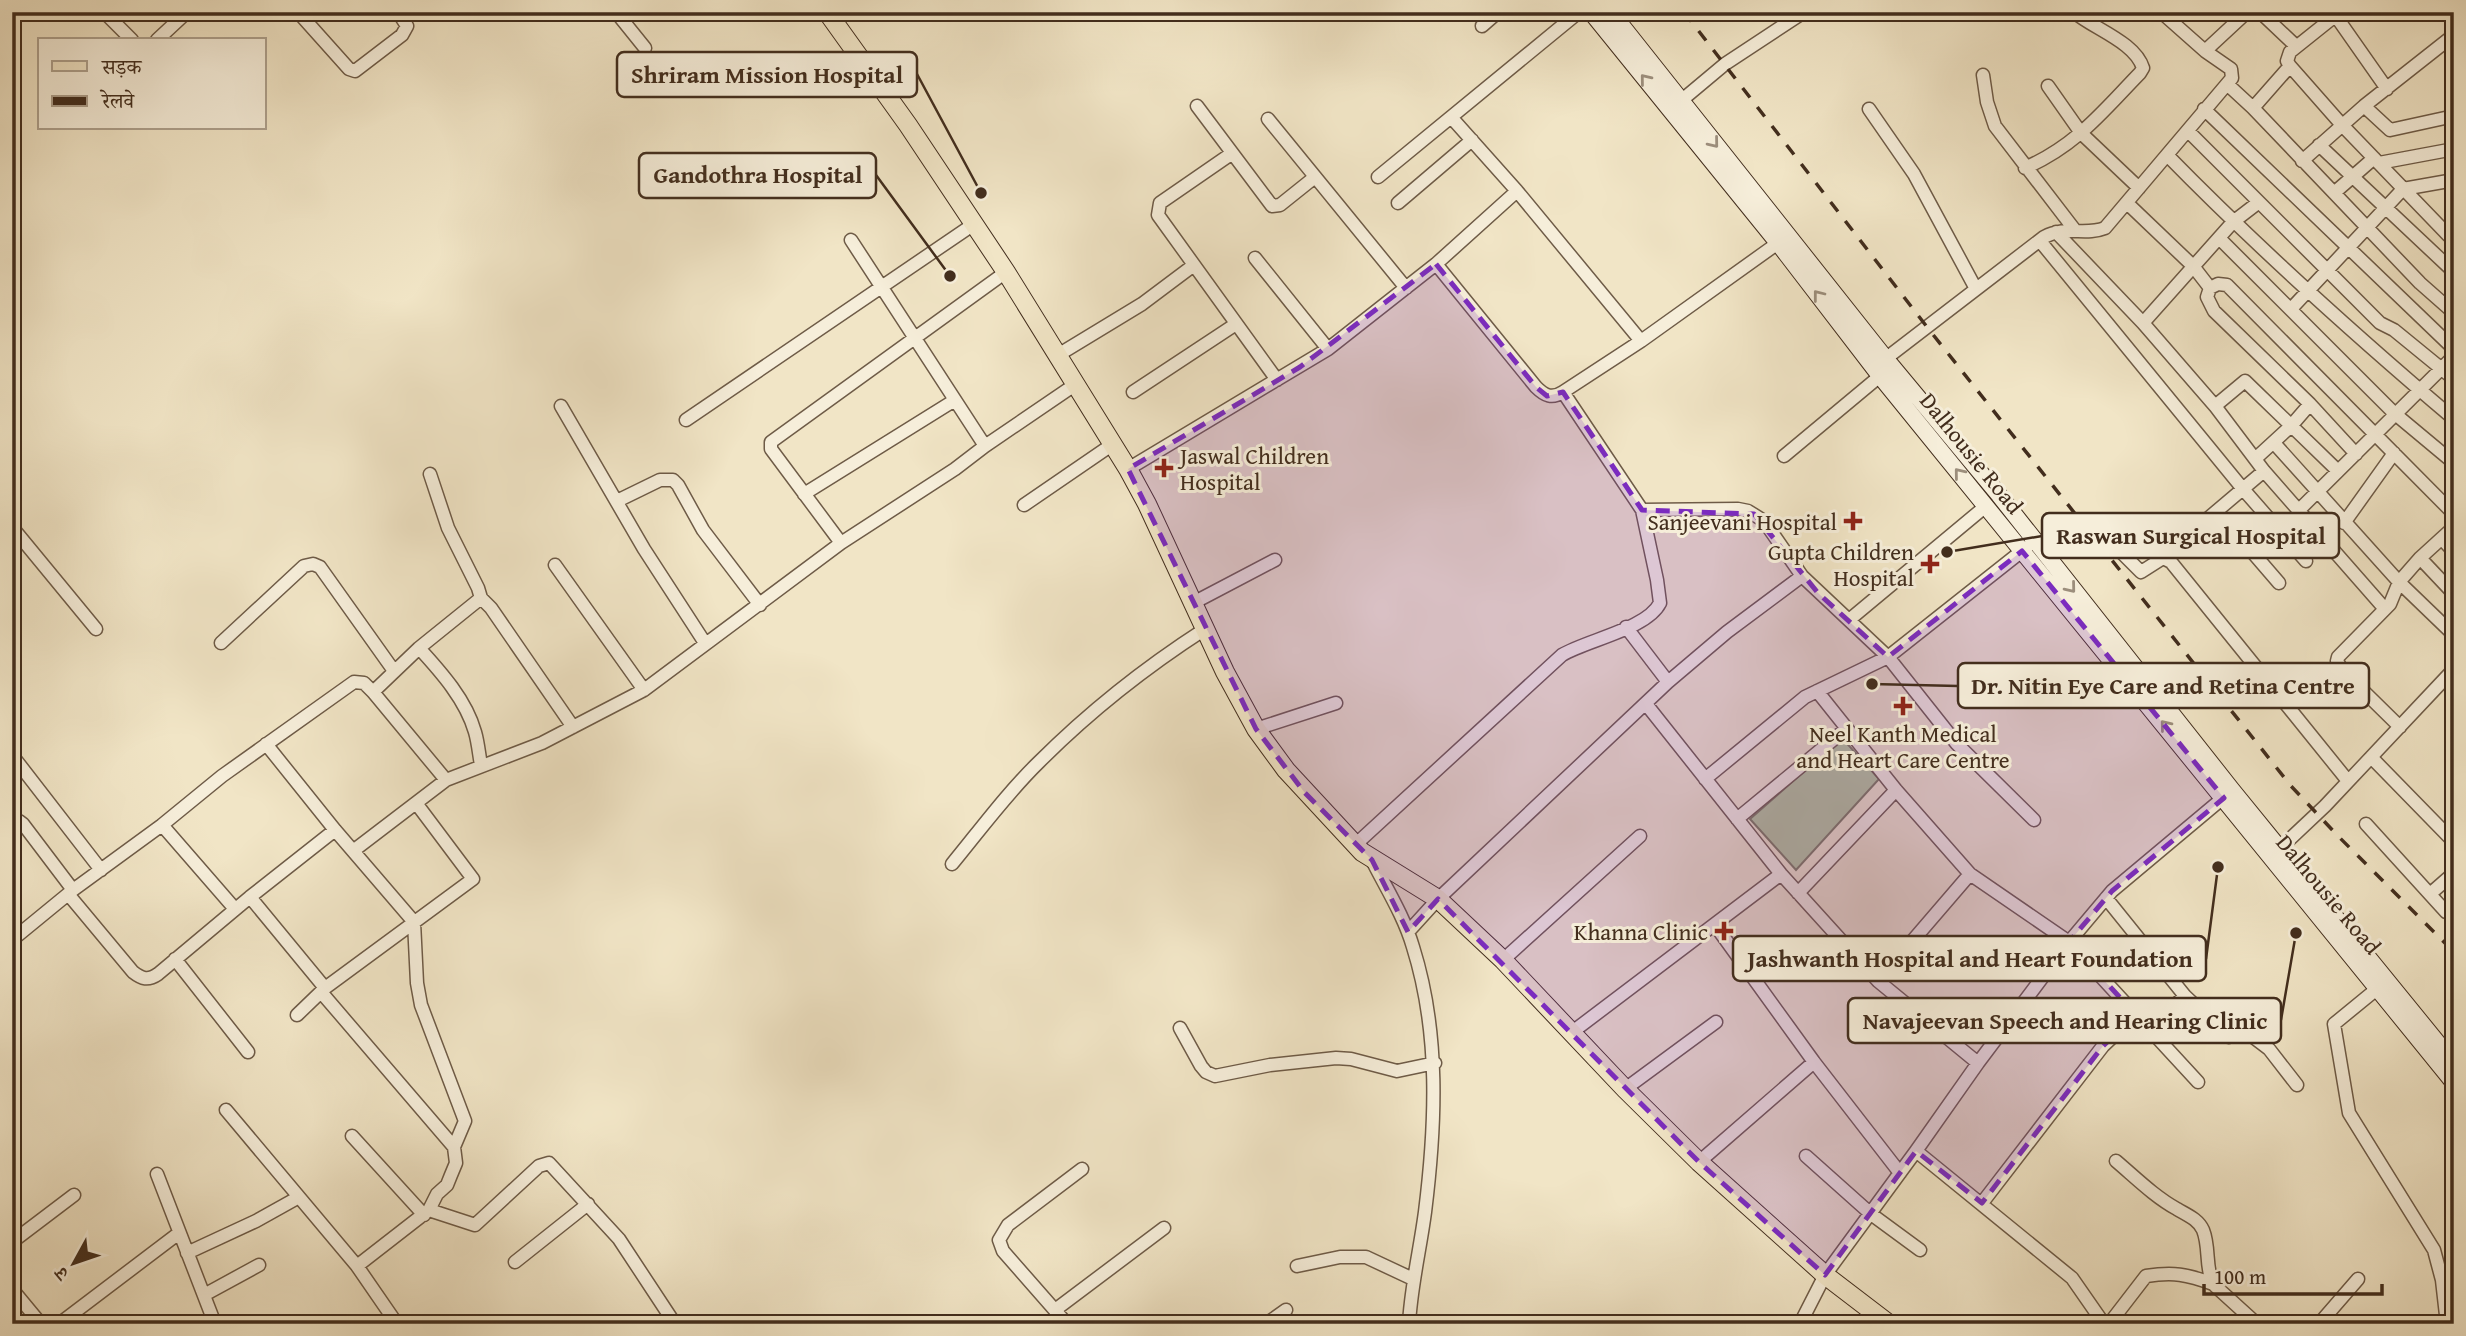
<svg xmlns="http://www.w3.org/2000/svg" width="2466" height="1336" viewBox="0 0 2466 1336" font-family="'Gentium Book Plus','Noto Serif Devanagari',serif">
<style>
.green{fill:#b6c698;stroke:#7c7a5a;stroke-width:2}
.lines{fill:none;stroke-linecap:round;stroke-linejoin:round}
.street-casing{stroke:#6e5b47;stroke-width:15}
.secondary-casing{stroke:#422d1d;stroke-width:18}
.primary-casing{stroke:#422d1d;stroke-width:20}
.street{stroke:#f6eeda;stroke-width:12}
.secondary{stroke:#f6eeda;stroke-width:16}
.primary{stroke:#f1e5c6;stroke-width:18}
.rail{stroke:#422d1d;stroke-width:3.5;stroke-dasharray:12 12;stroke-linecap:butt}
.oneway{stroke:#9c8e7c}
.marked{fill:#7b2cbf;fill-opacity:0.2;stroke:#7b2cbf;stroke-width:5;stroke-dasharray:14 9;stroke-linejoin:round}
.poi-dot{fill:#8f2418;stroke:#f6eeda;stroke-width:2.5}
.labels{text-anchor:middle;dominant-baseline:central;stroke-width:6;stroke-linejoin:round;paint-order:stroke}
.street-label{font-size:23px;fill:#422d1d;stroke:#f6eeda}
.poi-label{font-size:23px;fill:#422d1d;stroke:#f6eeda;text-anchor:end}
.leader{fill:none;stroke:#422d1d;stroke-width:2.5}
.callout-dot{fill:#422d1d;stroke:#f6eeda;stroke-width:2.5}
.callout{fill:#f6eeda;stroke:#422d1d;stroke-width:2.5}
.callout-label{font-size:24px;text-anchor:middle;font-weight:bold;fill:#422d1d}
</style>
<rect width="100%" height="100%" fill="#f1e5c6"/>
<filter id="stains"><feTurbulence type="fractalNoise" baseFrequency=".00286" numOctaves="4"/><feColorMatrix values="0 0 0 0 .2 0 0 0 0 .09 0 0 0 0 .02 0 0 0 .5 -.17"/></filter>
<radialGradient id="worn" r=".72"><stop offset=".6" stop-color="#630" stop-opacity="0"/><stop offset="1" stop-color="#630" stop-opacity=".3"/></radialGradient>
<path class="green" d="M1842,738L1879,779L1796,870L1750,819Z"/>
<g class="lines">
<defs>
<path id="street" d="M104,12L132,40
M298,12L349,69L355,71L402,35L407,26L398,12
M616,12L645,48
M1906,12H1910
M2260,12L2296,46
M2333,12L2387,89
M2340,12L2290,52L2287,61L2290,66L2342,125L2448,235L2454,237
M1482,26L1498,12
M157,40L187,12
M2205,51L2247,12
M1983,75L1987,102L1995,126L2074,229
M2227,84L2253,108L2420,283L2454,313
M2048,86L2081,133L2139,188
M1676,105L1725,64L1804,12
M1197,106L1272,206L1280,205L1315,177
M2364,106L2390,130L2454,116
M2253,108L2290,66
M1869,109L1914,174L1976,289
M2204,109L2454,349
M1451,117L1517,191L1641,341
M1268,119L1406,288
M2188,131L2380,323L2394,330L2454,379
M2319,145L2454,272
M1231,154L1160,203L1158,215L1277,380
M2167,155C2258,248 2355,335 2454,419
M2302,161L2364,106L2454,35
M2379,163L2454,149
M2025,168C2077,145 2102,112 2140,73L2143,68C2135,42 2094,29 2074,12
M1378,177L1579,12
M2334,193L2374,158
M1398,203L1472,140
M2127,203L2193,266L2210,288L2218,284L2227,285L2454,514
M2056,232L2143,323L2215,406L2264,471L2385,609
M2219,238L2394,413L2454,463
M851,240L985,446
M2040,241L2243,489L2306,561
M1255,258L1328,349
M1436,264L1536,387C1545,396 1552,399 1563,392L1641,341L1778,243
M2210,288L2207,297L2214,311L2310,404L2356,454
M2291,309L2403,189L2454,180
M2143,323L2233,222L2259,202
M1058,355L1142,304L1194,265
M1880,363L2044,237C2066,225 2085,236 2105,228L2232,78L2231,69L2205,51L2161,12
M1133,392L1236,324
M561,406L644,549L705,643
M2215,406L2245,381L2338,471
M686,420L974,224
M2274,443L2399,582L2454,635
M1784,456L1886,371
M2255,459L2291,426L2310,404
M1128,469L1328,349L1436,264L1517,191
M430,474L448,528L478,588L481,598L491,608L573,727
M804,494L955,400
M617,501L660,480H673L678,485L703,530L760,605
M1024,505L1113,444
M1642,510L1738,509L1748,511L1764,521L1802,576L1888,657L1957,744L2034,820
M2299,510L2454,356
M2217,511L2279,583
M2344,523L2394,453
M12,527L96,629
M2192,532L2264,471
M2442,539L2454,552
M841,543L771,449V442L1006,272
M2123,554L2141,572L2163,558L2171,562L2348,781
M2420,558L2454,594
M555,565L644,690
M1193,603L1275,560
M1849,620L1986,506
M1626,627L1668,682
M221,643L304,566L313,564L320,567L394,671
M419,648C441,672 466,700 475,732C478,742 479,754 481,765
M1817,691L1896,790L1970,874L1878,981
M373,692L419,648L481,598
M1646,704L1781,874L1878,981L1978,1063
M2400,727L2342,670L2337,661L2338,657L2390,604L2399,582L2420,558L2454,527
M1256,729L1336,703
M266,744L335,830L414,922L417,983L421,1005L465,1121L454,1147L456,1163L451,1175L447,1185L437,1194L429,1210L357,1266
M12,755L101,870
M2371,757L2454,842
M1705,779L1805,697L1888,657L2027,547
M1737,819L1846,729
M12,822L19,821L23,824L73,890
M2366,824L2446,912L2454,914
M162,825L235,909
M1355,845L1562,655C1587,640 1647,629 1660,603L1657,580L1642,510L1563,392
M353,851L446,780L542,743L644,690L841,543L955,469L985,446L1076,384
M2275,853L2325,806L2454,669
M1372,860C1386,888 1404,916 1413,947C1440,1033 1436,1124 1425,1212C1420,1250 1411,1286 1409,1324
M952,864C980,830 1007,793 1039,762C1089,712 1146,667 1205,629
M1970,874L2069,942L2198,1082
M1798,893L1896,790
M68,894L133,972C142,979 148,981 158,974L250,897L335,830
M2430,894L2454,873
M250,897L325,988
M2106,898L2185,996L2229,1037L2244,1030L2269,1049L2297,1085
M1715,925L1814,1062L1900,1173
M1408,932L1438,899L1668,682L1727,632L1802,576
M12,940L73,890L162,825L222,776L354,682L364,683L373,692L446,780
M175,959L248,1052
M1503,960L1640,836
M2378,988L2334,1024L2349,1113L2434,1250L2442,1280L2447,1324
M321,992L454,1147
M297,1015L325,988L473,879L416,803
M1180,1028L1201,1066L1206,1072L1215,1076L1270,1065L1336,1058L1351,1059L1397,1071L1435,1063
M2149,1029L2185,996
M1571,1033L1781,874
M2451,1075L2454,1103
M1625,1089L1716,1022
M226,1110L357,1266L397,1324
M352,1136L424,1215
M1916,1151L2072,1278L2104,1324
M1806,1156L1871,1214L1920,1250
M2116,1161C2136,1178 2155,1197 2177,1209C2187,1215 2198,1219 2203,1230C2210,1247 2205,1267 2213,1284L2257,1324
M1699,1162L1814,1062
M157,1174L215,1324
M1982,1203L2103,1046L2136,1015
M429,1210L475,1225L539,1166L549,1163L619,1239L675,1324
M12,1242L74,1195
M187,1253L256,1221L299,1197
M515,1262L588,1204
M1297,1266L1340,1257H1366L1413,1279
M12,1289L41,1324
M204,1295L259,1265
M1055,1310L1164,1228
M59,1324L179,1233
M1067,1324L1003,1251L999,1240L1008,1225L1082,1169
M1266,1324L1286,1310
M1800,1324L1825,1275L1916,1151L1978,1063L2069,942L2112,891L2229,793
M2109,1324L2146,1276C2173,1272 2187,1274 2213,1284
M2319,1324L2358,1279"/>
<path id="secondary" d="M1591,12L1778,243L1880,376L2454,1083
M1611,12L1886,359L1999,495L2232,790L2454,1063"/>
<path id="primary" d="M827,12L908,125L1006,272L1128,469L1147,504L1225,672L1256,729L1286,770L1362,852L1438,899L1503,960L1625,1089L1699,1162L1825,1275L1889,1324"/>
</defs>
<use href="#street" class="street-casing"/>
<use href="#secondary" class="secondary-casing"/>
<use href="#primary" class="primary-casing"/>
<use href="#street" class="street"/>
<use href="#secondary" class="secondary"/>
<use href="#primary" class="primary"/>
<path class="rail" d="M1684,12L1927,327L2291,786L2339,837L2454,952"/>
</g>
<defs><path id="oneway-chevron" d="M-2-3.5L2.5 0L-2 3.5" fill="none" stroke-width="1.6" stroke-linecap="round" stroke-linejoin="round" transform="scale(1.75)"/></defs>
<g class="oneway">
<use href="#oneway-chevron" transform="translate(1645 79) rotate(-129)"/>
<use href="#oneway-chevron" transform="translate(1714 143) rotate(51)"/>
<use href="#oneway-chevron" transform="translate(1818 295) rotate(-128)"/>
<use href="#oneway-chevron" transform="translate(1959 473) rotate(-129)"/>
<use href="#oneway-chevron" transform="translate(2071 588) rotate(51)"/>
<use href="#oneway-chevron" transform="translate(2165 725) rotate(-129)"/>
</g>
<path class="marked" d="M1436,264L1536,387L1547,396L1563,392L1642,510L1754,514L1818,593L1888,657L2022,551L2224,798L2112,891L2069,942L2136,1015L2103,1046L1982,1203L1916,1151L1825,1275L1699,1162L1438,899L1408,932L1372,860L1305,793L1256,729L1128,469L1300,367Z"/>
<g class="poi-dot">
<path d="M1160.5 457.5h7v7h7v7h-7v7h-7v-7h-7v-7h7z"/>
<path d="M1849.5 510.5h7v7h7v7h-7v7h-7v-7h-7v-7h7z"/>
<path d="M1926.5 553.5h7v7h7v7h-7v7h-7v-7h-7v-7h7z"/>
<path d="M1899.5 695.5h7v7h7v7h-7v7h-7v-7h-7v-7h7z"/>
<path d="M1720.5 920.5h7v7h7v7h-7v7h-7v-7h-7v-7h7z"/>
</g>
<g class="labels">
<g class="street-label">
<text transform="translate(1972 453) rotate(51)">Dalhousie Road</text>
<text transform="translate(2329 894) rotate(50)">Dalhousie Road</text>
</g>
<g class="poi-label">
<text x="1180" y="455" text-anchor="start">Jaswal Children<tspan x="1180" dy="26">Hospital</tspan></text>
<text x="1837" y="521">Sanjeevani Hospital</text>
<text x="1914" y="551">Gupta Children<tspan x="1914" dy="26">Hospital</tspan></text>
<text x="1903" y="733" text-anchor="middle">Neel Kanth Medical<tspan x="1903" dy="26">and Heart Care Centre</tspan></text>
<text x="1708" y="931">Khanna Clinic</text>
</g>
</g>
<path class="leader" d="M981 193L917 74M950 276L876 175M1947 552L2042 536M1872 684L1958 686M2218 867L2206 959M2296 933L2281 1020"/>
<g class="callout-dot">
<circle cx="981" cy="193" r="7"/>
<circle cx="950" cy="276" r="7"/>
<circle cx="1947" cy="552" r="7"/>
<circle cx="1872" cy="684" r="7"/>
<circle cx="2218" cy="867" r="7"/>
<circle cx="2296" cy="933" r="7"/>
</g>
<g class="callout">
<rect x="617" y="52" width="300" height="45" rx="7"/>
<rect x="639" y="153" width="237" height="45" rx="7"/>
<rect x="2042" y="513" width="297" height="45" rx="7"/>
<rect x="1958" y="663" width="411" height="45" rx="7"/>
<rect x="1733" y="936" width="473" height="45" rx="7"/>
<rect x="1848" y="998" width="433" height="45" rx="7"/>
</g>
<g class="callout-label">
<text x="767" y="83">Shriram Mission Hospital</text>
<text x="758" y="183">Gandothra Hospital</text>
<text x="2191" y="544">Raswan Surgical Hospital</text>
<text x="2163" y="694">Dr. Nitin Eye Care and Retina Centre</text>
<text x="1970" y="967">Jashwanth Hospital and Heart Foundation</text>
<text x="2065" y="1029">Navajeevan Speech and Hearing Clinic</text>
</g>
<rect width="2466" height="1336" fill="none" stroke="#f1e5c6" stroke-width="42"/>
<rect x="14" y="14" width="2438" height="1308" fill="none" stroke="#422d1d" stroke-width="3.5"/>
<rect x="21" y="21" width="2424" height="1294" fill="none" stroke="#422d1d" stroke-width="2"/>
<rect x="38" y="38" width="228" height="91" fill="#f6eeda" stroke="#aea18e" stroke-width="2"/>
<rect x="52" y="61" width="35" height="10" fill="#f1e5c6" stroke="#aea18e" stroke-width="2"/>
<text x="102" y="74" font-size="21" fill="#422d1d">सड़क</text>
<rect x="52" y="96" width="35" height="10" fill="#422d1d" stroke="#aea18e" stroke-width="2"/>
<text x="102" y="108" font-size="21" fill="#422d1d">रेलवे</text>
<g transform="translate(74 1263) rotate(230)" stroke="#f6eeda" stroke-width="5" paint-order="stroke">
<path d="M0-5L12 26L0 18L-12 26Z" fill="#422d1d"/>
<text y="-10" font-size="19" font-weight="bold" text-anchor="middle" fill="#422d1d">उ</text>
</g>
<path d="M2204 1284v10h178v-10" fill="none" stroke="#422d1d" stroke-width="3.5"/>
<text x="2214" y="1284" font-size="21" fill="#422d1d" stroke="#f6eeda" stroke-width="5" paint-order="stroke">100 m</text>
<rect width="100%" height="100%" filter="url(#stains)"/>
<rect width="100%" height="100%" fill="url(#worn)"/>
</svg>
